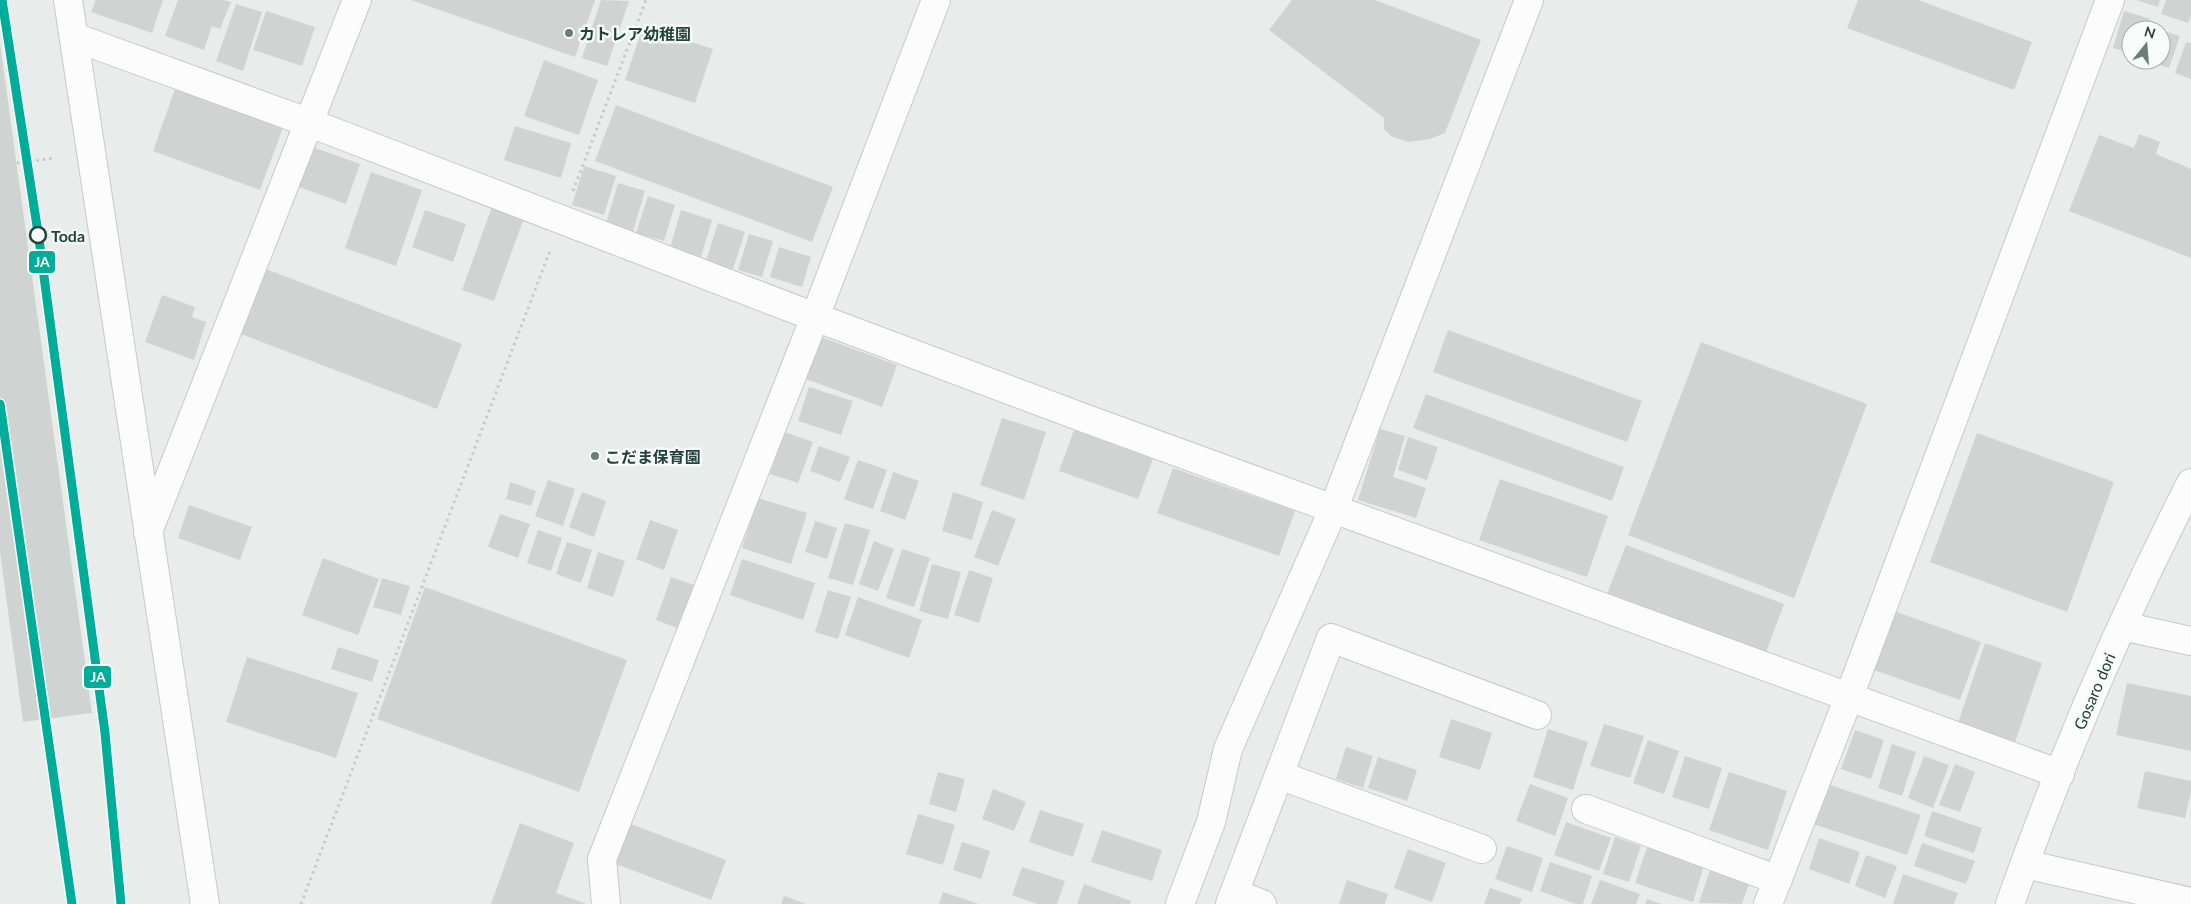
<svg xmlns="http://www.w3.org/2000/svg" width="2191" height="904" viewBox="0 0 2191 904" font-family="Lato,'Noto Sans JP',sans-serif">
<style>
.building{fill:#cfd4d2}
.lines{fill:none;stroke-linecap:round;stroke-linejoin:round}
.minor-casing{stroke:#c5cac8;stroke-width:30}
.tertiary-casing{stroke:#c5cac8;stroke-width:30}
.secondary-casing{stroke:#c3cbc8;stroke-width:30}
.path{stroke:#c3ccca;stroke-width:3;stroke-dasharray:2.5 4;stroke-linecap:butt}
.minor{stroke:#fcfcfc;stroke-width:28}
.tertiary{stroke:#fcfcfc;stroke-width:28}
.secondary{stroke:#fcfcfc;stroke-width:28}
.rail-1-casing{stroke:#f7fbf9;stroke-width:12}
.rail-1{stroke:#00ac9a;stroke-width:9}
.poi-dot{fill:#697e78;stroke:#f7fbf9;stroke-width:2}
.stop-dot{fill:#f7fbf9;stroke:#24423a;stroke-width:2.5}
.labels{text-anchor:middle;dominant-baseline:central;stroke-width:5;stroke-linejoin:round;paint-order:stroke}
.poi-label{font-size:16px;font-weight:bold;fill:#24423a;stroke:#f7fbf9;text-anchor:start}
.stop-label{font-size:16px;font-weight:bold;fill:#24423a;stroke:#f7fbf9;text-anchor:start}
.street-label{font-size:16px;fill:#24423a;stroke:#f7fbf9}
.line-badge{stroke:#f7fbf9;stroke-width:2}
.badge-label{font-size:14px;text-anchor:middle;font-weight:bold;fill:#fff}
</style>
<rect width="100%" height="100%" fill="#e8edeb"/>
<path class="building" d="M96,0H163L152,33L91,12Z
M178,0H223L231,2L220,29L212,26L204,50L165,36Z
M411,0H595L575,57Z
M601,0L629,1L607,66L582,58Z
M1292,0H1375L1481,40L1445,133L1430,139L1409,142L1392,137L1384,129V118L1269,30Z
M1858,0H1918L2032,42L2014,90L1847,28Z
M2136,0H2160L2158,7Z
M2166,0H2191V15L2188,23L2161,14Z
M236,4L262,12L243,71L216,61Z
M266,11L315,27L302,66L253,50Z
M2124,11L2151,19L2147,30H2131V53L2113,48Z
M643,26L713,49L695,103L625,80Z
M2161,30L2180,36L2169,68L2144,60H2161Z
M2186,42L2191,43V79L2175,73Z
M0,43L92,713L23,722L0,552Z
M544,60L598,80L579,135L524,116Z
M176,86L284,125L260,190L153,151Z
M616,105L833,187L812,242L595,161Z
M515,126L571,143L561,178L504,160Z
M2139,134L2160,142L2156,154L2191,169V258L2069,211L2099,135L2134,148Z
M310,146L360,164L346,204L296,186Z
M584,166L616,176L604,215L572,205Z
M371,172L422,190L396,266L345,248Z
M618,183L645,191L633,231L606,223Z
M648,196L675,205L664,241L636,233Z
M493,204L525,215L494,301L462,290Z
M425,210L466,224L453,262L412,247Z
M681,210L712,220L701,257L670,248Z
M718,223L745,232L733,269L706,261Z
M749,234L773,241L762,277L738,270Z
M779,247L811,257L802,287L770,277Z
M266,269L462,344L437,409L241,334Z
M162,295L195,307L192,317L206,322L194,360L145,342Z
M1448,330L1642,401L1627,442L1433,372Z
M821,337L897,365L882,407L806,379Z
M1701,342L1867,404L1794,598L1628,535Z
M809,387L853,401L841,435L798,421Z
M1426,394L1624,467L1612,501L1413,428Z
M1002,418L1046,432L1024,500L980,485Z
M1380,429L1405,436L1393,477L1426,488L1416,518L1358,500Z
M1074,430L1153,459L1138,499L1059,471Z
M784,432L813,442L798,483L770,474Z
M1977,433L2114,482L2067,612L1930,562Z
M1408,437L1438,447L1427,480L1398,470Z
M819,446L850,457L840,482L810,471Z
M858,460L887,470L873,509L844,499Z
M1173,468L1295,511L1279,556L1157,513Z
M893,472L919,481L905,520L880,511Z
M1500,479L1608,516L1587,577L1479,540Z
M548,480L575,489L563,526L535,516Z
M510,482L536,491L531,506L506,499Z
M582,492L606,501L594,537L569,527Z
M953,492L983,502L972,540L942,531Z
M758,498L807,513L791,564L742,548Z
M189,505L252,527L240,560L178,538Z
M992,510L1016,519L998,566L974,557Z
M500,514L530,524L518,558L488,547Z
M650,520L678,530L664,570L636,559Z
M815,521L837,528L827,559L805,552Z
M845,523L870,530L853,585L828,578Z
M538,530L562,538L551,571L527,563Z
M874,541L894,549L878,591L859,584Z
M567,542L592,550L581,583L556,574Z
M1626,545L1784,604L1762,663L1604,602Z
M902,549L930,558L914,607L886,598Z
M598,552L625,561L613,597L587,588Z
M323,558L379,579L358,635L302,615Z
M742,559L815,583L803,620L730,595Z
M932,564L961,572L948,619L919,611Z
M969,570L993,578L979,623L954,615Z
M671,577L700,587L685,631L656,620Z
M382,578L410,586L401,615L373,607Z
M425,587L627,660L579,792L377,719Z
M828,590L851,597L838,639L815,632Z
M858,597L922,620L909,658L845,635Z
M1894,611L1981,642L1960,700L1874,670Z
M1985,643L2042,663L2014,745L1957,726Z
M338,647L379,660L372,682L331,669Z
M247,657L358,693L336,758L226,722Z
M2127,683L2191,696V751L2116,735Z
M1451,719L1492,733L1480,770L1439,757Z
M1604,724L1644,736L1630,778L1590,766Z
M1548,729L1588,742L1573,790L1533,777Z
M1855,730L1884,740L1871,779L1841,769Z
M1648,740L1679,751L1664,794L1633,783Z
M1892,744L1916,752L1902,796L1878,788Z
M1346,747L1373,756L1363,788L1336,779Z
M1685,756L1722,768L1709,809L1672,797Z
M1924,756L1949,765L1933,808L1908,798Z
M1378,757L1417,770L1407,801L1368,788Z
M1955,764L1975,772L1960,812L1939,805Z
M2145,771L2191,781V792L2185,818L2137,808Z
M938,772L965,779L956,812L929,804Z
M1729,772L1787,791L1768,850L1709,830Z
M1530,784L1568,798L1555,836L1516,821Z
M1827,784L1921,815L1907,855L1813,824Z
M993,789L1026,802L1014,831L982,819Z
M1040,810L1084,824L1073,857L1029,842Z
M1932,811L1982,828L1974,853L1924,836Z
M918,814L955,825L943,865L906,854Z
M1566,822L1611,838L1599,871L1554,855Z
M520,823L574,843L556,893L587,904H491Z
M631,824L726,860L711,900L616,864Z
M1102,830L1162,850L1152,881L1091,862Z
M1615,837L1641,846L1629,882L1603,874Z
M1819,838L1860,852L1849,884L1809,869Z
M962,842L990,851L981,879L953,870Z
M1922,843L1975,861L1966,884L1914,866Z
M1648,844L1705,862L1693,902L1635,883Z
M1507,846L1543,858L1532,892L1495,879Z
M1408,849L1446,863L1432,902L1394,888Z
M1866,855L1897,866L1885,898L1855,886Z
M1713,861L1752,875L1742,904L1699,903Z
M1550,862L1592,876L1583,904H1576L1540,891Z
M1022,867L1065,881L1057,904H1037L1012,895Z
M1903,874L1958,893L1954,904H1893Z
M1347,880L1388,894L1385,904H1339Z
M1600,880L1640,894L1636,904H1591Z
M1084,884L1131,901L1130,904H1077Z
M1490,888L1522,899L1520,904H1484Z
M943,892L979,904H939Z
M784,896L806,904H781Z
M1647,899L1662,904H1645Z"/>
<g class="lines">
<defs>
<path id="minor" d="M74,37L310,123L815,317L1084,418L2060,774
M148,532L357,0
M2122,626L2191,641
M1279,775L1482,849
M1586,809L1778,880
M1234,893L1262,904
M606,904L602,859L815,317L936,0
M1180,904L1211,822L1228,749L1333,510L1529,0
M1230,904L1331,638L1537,715
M1768,904L1849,697L2110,0"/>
<path id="tertiary" d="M68,0L205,904
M2025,864L2191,902"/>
<path id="secondary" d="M2010,904C2061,760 2121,619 2191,483"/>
</defs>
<use href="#minor" class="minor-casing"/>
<use href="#tertiary" class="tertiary-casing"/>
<use href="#secondary" class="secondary-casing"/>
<path class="path" d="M17,163L55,158
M573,191L646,0
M301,904L551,248"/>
<use href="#minor" class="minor"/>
<use href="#tertiary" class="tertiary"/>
<use href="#secondary" class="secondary"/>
<defs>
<path id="rail-1" d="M2,0L39,239L105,733L121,904
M0,404L72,904"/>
</defs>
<use href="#rail-1" class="rail-1-casing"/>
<use href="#rail-1" class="rail-1"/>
</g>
<g class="poi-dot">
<circle cx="569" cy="33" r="5"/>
<circle cx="595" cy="456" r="5"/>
</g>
<circle class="stop-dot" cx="38" cy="235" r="8"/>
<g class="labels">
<g class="poi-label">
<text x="579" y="33">カトレア幼稚園</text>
<text x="605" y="456">こだま保育園</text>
</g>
<g class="stop-label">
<text x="51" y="235">Toda</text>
</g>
<g class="street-label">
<text transform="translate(2094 691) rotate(-67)">Gosaro dori</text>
</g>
</g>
<g class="line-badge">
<rect x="28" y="250" width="28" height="24" rx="5" fill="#00ac9a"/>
<rect x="83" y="665" width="29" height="24" rx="5" fill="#00ac9a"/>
</g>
<g class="badge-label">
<text x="42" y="267">JA</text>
<text x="98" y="682">JA</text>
</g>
<g transform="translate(2146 45) rotate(17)"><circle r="24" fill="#f7fbf9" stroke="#a3b1ad"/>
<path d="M0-4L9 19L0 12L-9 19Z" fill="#697e78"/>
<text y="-8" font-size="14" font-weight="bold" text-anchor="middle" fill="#24423a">N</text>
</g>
</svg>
